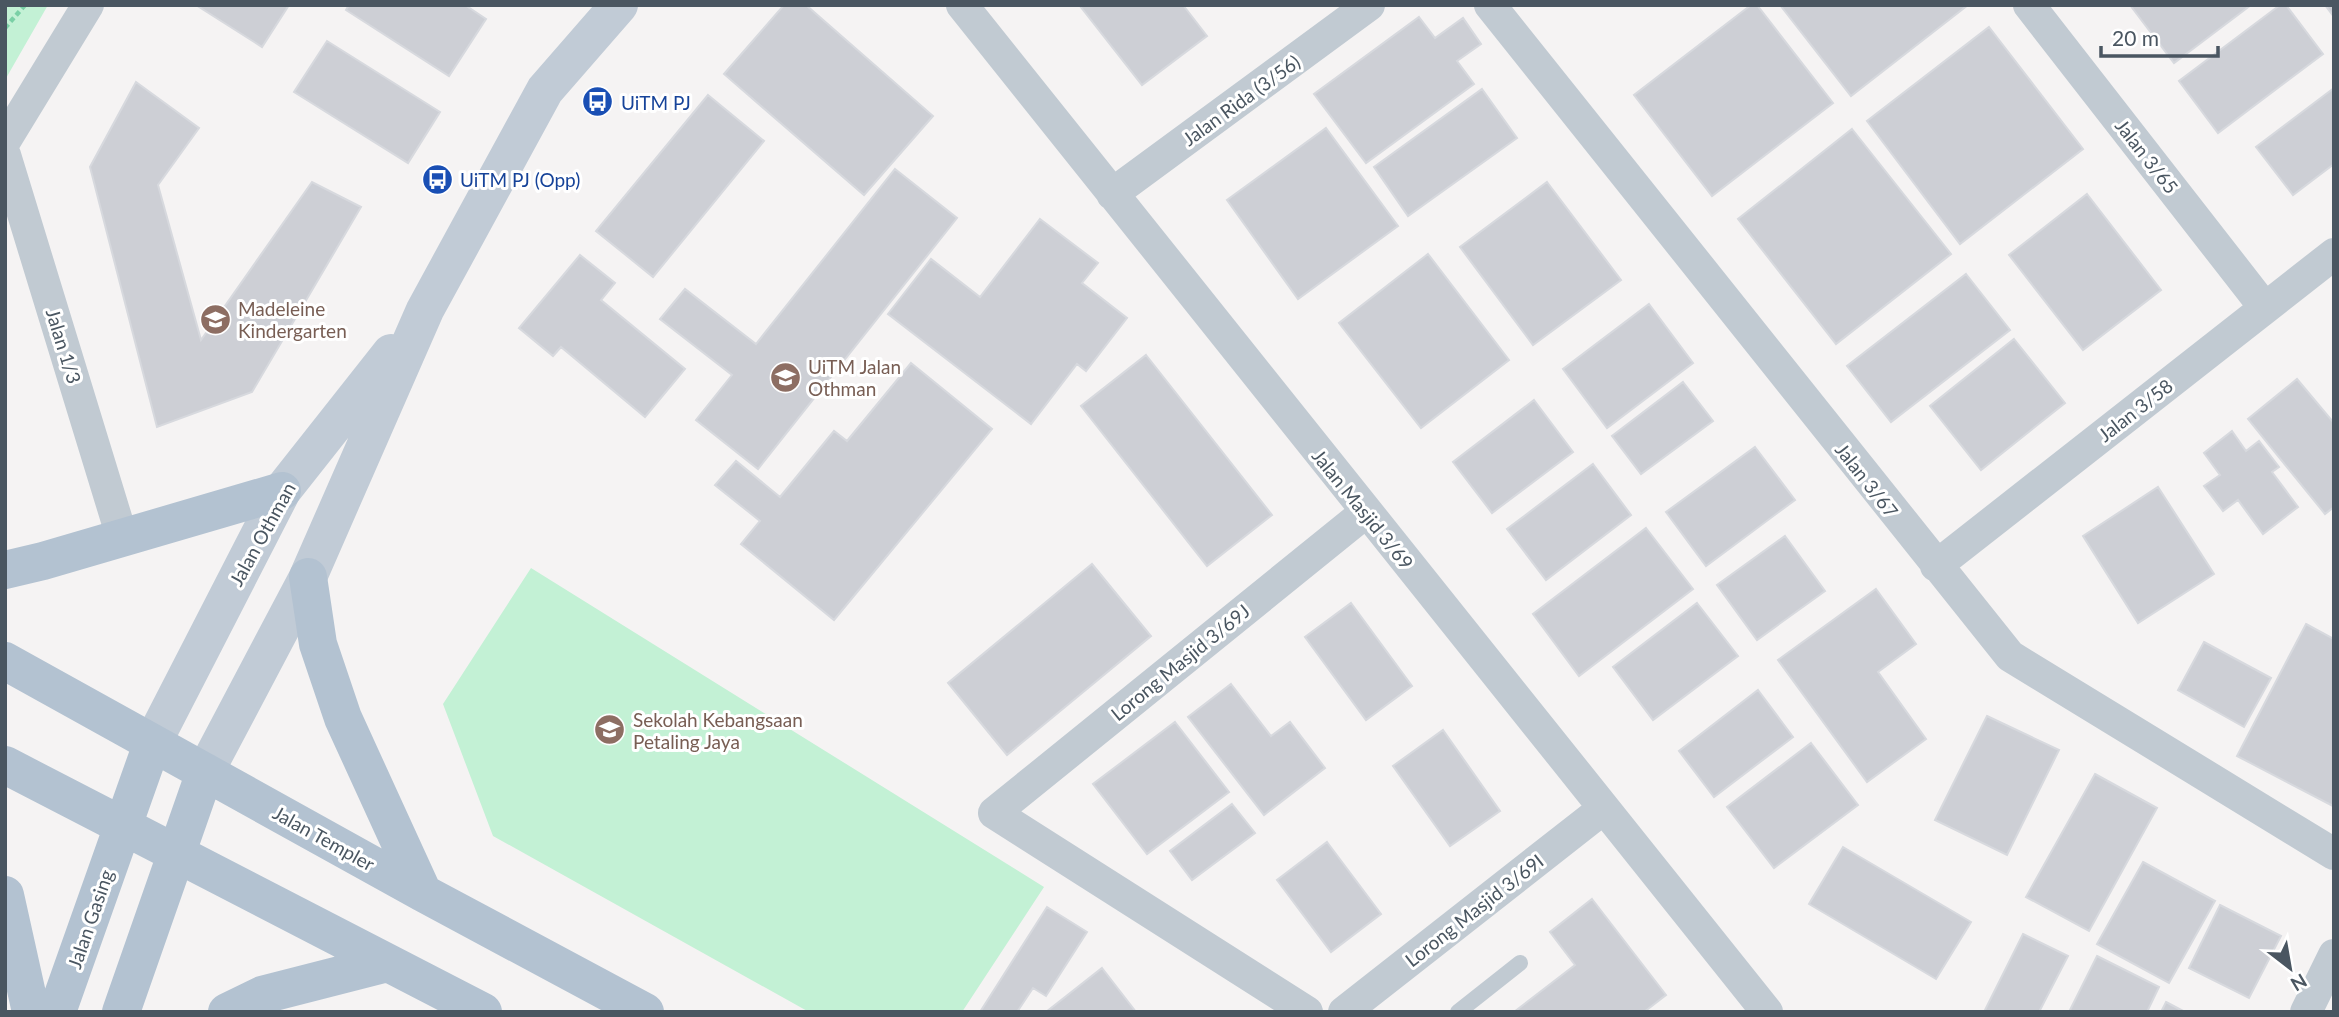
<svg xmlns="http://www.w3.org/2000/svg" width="2339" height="1017" viewBox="0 0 2339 1017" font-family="Lato,sans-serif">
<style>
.green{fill:#c3f1d5}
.building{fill:#cdcfd5;stroke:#d7d9de;stroke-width:2}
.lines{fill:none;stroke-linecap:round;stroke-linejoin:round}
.path{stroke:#7ad0a6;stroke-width:4.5;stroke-dasharray:5 3.5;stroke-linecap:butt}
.lane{stroke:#c1cad2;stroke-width:16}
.street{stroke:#c1cad2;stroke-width:32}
.secondary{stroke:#c1cbd6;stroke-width:38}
.primary{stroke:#b3c2d1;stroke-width:38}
.labels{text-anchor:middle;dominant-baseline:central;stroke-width:6;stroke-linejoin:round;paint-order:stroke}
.street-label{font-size:19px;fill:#4a5661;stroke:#fff}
.transit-label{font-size:19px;fill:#164399;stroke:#fff;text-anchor:start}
.education-label{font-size:19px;fill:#785e54;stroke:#fff;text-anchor:start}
</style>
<rect width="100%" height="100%" fill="#f5f3f3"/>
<path class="green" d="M5,5H48L5,80Z
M531,568L1044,887L962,1012H809L493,836L443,704Z"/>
<path class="building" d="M196,5H289L262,47Z
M349,5H465L486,19L449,76L346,10Z
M784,5H806L933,116L864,195L724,74Z
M1183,5L1207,36L1142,85L1080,6Z
M1751,5H1757L1833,103L1712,196L1634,95Z
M1780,5H1968L1851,96Z
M2130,5H2251L2174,63Z
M2280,5H2286L2323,54L2218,133L2179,81Z
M2325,5H2334V17Z
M1419,17L1435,38L1463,18L1481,44L1457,61L1474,84L1366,163L1314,94Z
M1989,27L2083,149L1960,244L1867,121Z
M327,41L440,112L408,163L294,92Z
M136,82L199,128L158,185L201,340L312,182L361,207L252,392L157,427L90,167Z
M2334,88V164L2293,195L2256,147Z
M1482,89L1517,138L1408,216L1374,167Z
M708,95L764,141L653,277L596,231Z
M1326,128L1398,226L1298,299L1227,200Z
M1852,129L1951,254L1836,344L1738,219Z
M895,169L957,218L758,469L696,420L732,375L660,319L685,289L756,344Z
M1547,182L1621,280L1533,345L1460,247Z
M2087,194L2161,290L2083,350L2009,255Z
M1040,219L1098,263L1082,283L1127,318L1086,371L1077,364L1031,424L888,314L931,259L980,297Z
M1428,254L1509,360L1421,428L1339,323Z
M580,255L615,283L601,300L685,369L645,417L561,347L553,356L519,328Z
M1966,274L2010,330L1891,422L1847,366Z
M1649,304L1693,363L1607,428L1563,369Z
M2014,339L2065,403L1981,470L1930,406Z
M1146,355L1272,515L1207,566L1081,406Z
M911,363L992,429L834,620L741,544L760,521L715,485L736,461L780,497L834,431L847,441Z
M2297,379L2334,423V507L2325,514L2248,419Z
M1683,382L1713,421L1641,474L1612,436Z
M1534,400L1573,452L1492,513L1453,462Z
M2232,431L2246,451L2259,441L2279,467L2272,472L2298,507L2263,534L2238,500L2223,511L2204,486L2220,475L2204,453Z
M1755,447L1795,500L1706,566L1666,512Z
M1593,464L1631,515L1546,580L1507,529Z
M2158,487L2214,574L2138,623L2083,536Z
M1646,528L1693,589L1579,676L1533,614Z
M1785,536L1825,591L1757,640L1717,585Z
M1092,564L1151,636L1007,755L948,683Z
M1876,589L1916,644L1878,672L1926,739L1867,782L1778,660Z
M1351,603L1412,686L1366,720L1305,637Z
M1697,603L1738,656L1653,720L1613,667Z
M2306,624L2334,639L2333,806L2237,756Z
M2204,642L2271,678L2244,727L2178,690Z
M1231,684L1271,736L1290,722L1325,768L1264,815L1188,717Z
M1758,690L1793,737L1714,797L1679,751Z
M1987,716L2059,750L2007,855L1935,820Z
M1175,722L1229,792L1147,854L1093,784Z
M1443,730L1500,811L1450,846L1393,766Z
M1811,743L1858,805L1774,868L1727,807Z
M2095,774L2157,808L2089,931L2026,897Z
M1232,804L1255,833L1192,880L1170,851Z
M1327,842L1381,914L1331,952L1277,880Z
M1843,847L1971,922L1936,979L1809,904Z
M2143,862L2215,901L2169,983L2097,944Z
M1592,899L1666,995L1644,1012H1514L1575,965L1550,932Z
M2220,905L2281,936L2249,998L2189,968Z
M1047,907L1087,932L1046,996L1033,988L1017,1012H980Z
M2023,934L2068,956L2039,1012H1984Z
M2097,956L2159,987L2147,1012H2069Z
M1102,968L1136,1012H1046Z
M2166,1002L2185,1012H2161Z"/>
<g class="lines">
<path class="path" d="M5,28L25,5"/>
<path class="lane" d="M1458,1012L1520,963"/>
<path class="street" d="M962,5L1767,1012
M1490,5L2010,656L2334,854
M2029,5L2265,308
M5,141L88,5
M5,155L122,537
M1112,194L1369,5
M1936,566L2334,254
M1307,1012L994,813L1366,512
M1344,1012L1603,809
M2306,1012L2334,955"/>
<path class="secondary" d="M152,744L282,491L391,353
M205,772L308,577L425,310L545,90L619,5"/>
<path class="primary" d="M5,570L43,561L282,491
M308,577L318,644L343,718L423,893
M5,661L423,893L645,1012
M5,765L483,1012
M5,895L31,1012
M57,1012L152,744
M121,1012L205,772
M227,1012L262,995L387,963"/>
</g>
<defs>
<symbol id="bus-disc" viewBox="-11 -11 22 22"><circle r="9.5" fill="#1a4fb4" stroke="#fff"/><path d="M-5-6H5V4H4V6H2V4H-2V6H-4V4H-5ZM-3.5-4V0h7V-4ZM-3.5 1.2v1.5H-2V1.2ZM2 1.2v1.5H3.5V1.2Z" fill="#fff"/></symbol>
<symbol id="school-disc" viewBox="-11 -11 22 22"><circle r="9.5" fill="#8d6e63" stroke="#fff"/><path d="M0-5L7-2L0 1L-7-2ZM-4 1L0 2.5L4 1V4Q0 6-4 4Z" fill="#fff"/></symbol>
<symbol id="university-disc" viewBox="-11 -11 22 22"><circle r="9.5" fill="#8d6e63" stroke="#fff"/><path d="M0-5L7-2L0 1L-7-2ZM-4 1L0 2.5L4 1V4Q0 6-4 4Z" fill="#fff"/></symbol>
</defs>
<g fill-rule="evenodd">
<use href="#bus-disc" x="580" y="84" width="35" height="35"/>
<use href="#bus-disc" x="420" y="162" width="35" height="35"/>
<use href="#school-disc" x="198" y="302" width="35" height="35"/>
<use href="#university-disc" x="768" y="360" width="35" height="35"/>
<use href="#school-disc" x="592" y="712" width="35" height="35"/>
</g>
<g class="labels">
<g class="street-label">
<text transform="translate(1241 100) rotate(-36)">Jalan Rida (3/56)</text>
<text transform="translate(2147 156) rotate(52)">Jalan 3/65</text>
<text transform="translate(64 346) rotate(73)">Jalan 1/3</text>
<text transform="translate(2135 410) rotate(-38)">Jalan 3/58</text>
<text transform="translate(1867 480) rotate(52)">Jalan 3/67</text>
<text transform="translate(1363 509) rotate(51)">Jalan Masjid 3/69</text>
<text transform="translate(262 534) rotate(-61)">Jalan Othman</text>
<text transform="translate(1180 662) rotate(-39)">Lorong Masjid 3/69J</text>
<text transform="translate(324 838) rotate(29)">Jalan Templer</text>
<text transform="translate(1474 910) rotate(-38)">Lorong Masjid 3/69I</text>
<text transform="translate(90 919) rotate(-71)">Jalan Gasing</text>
</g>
<g class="transit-label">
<text x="621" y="102">UiTM PJ</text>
<text x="460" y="179">UiTM PJ (Opp)</text>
</g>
<g class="education-label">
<text x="238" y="308">Madeleine<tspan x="238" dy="22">Kindergarten</tspan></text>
<text x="808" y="366">UiTM Jalan<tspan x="808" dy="22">Othman</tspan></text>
<text x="633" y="719">Sekolah Kebangsaan<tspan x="633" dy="22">Petaling Jaya</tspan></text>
</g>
</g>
<rect width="2339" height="1017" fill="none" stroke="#4a5661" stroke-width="14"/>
<g transform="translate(2290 968) rotate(149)" stroke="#ffffff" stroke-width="5" paint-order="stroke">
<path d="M0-5L12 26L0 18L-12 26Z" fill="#4a5661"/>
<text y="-10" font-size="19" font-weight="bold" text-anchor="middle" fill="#4a5661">N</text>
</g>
<path d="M2101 46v10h117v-10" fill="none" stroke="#4a5661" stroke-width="3.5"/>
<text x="2112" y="46" font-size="21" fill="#4a5661" stroke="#ffffff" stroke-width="5" paint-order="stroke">20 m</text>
</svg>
